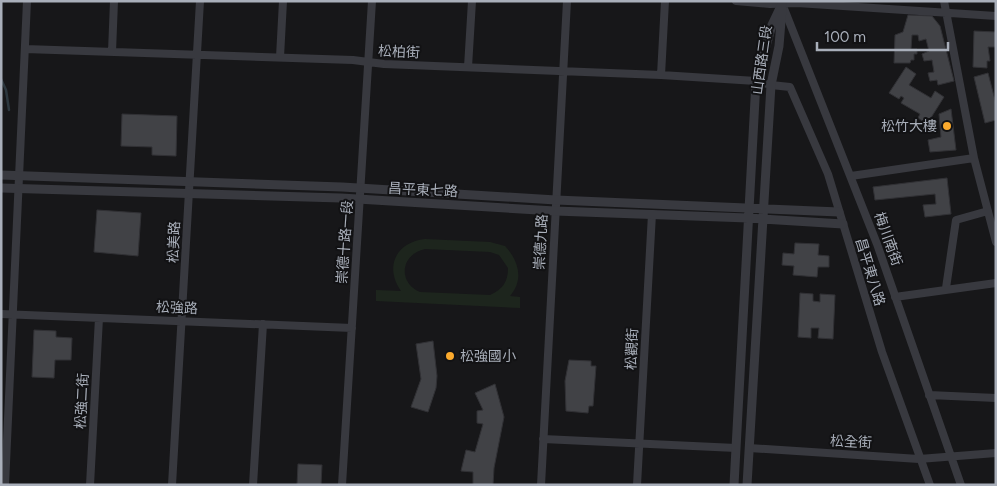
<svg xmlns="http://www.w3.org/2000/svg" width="997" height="486" viewBox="0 0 997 486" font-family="Figtree,'Noto Sans TC',sans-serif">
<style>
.green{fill:#1d251d;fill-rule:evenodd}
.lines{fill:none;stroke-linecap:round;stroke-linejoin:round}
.stream{stroke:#2c373e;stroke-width:2.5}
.building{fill:#414246;stroke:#313135}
.minor{stroke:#38393f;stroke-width:8}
.tertiary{stroke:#38393f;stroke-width:9}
.poi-dot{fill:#fbaa2d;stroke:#121214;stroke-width:2}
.labels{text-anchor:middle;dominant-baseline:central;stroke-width:4;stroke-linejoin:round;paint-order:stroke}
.street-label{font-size:14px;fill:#a9afba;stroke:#121214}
.poi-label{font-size:14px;fill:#a9afba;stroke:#121214;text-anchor:end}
</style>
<rect width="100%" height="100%" fill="#171719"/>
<path class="green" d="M425,239L490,242L505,246C519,261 524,280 510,296L520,297V308L376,301V290L401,291C384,267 396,242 425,239ZM425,249L490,252L499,255L508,268C508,282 503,289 490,295L420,292C397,282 401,254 425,249Z"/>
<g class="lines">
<path class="stream" d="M1,79L6,90L9,110"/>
</g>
<path class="building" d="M908,15L932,16L940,26L954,81L938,85L937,80L930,81L928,73L934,72L932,60L924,61L922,54L929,51L926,39L919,41L918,35H912L911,49H917V54H914V60H911L910,63H894L895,35L903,32Z
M974,31L996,32V47H988L990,61H987V68L973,67Z
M906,67L916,74L909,85L931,98L935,91L944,97L927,124L918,118L920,114L901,103L904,98L901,96L899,99L889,93Z
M988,73L996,104V120L985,123L974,77Z
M951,109L956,150L930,152L928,140L941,137L939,114Z
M122,114L177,116L176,156L152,155V147L121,146Z
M947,178L951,214L925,217L923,205L936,204L935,194L875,200L873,187Z
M97,210L141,213L138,256L94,252Z
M795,243L819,244L818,255L829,256V267H818L817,277L793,275L794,266L782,265L783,253L794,254Z
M800,293L813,294V301L820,302V294L835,295L833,339L818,338L819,328H811V338L798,337Z
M34,330L56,331V337L72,338L71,360H55L54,378L32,377Z
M433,341L437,376L436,388L428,412L411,407L421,379L416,344Z
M569,360L591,361V366H596L593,406H589L588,413L566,411L565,381Z
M495,384L504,417L494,468L493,485H473V472L461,471L466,450L475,452L483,424L477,423V411L483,410L475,393Z
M298,464L322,465L321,485H297Z"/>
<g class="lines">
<path class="minor" d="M736,1L770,4L797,3L996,16
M944,1L974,158L996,242
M783,6L877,244L961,485
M25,49L353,60L384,64L661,75L756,81L771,85L790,87L828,174L882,352L930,485
M112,52L114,1
M280,57L283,1
M468,67L472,1
M661,75L665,1
M851,176L974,158
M946,288L956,220L988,211
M895,297L996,283
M1,314L352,328
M929,395L996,398
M543,439L736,448
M749,448L919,459L996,453
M5,485L27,1
M90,485L99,318
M172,485L200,1
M253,485L263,324
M342,485L372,1
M541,485L567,1
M637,485L652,214"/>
<path class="tertiary" d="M1,175L342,187L556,200L839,212
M1,188L341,198L555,211L748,218L843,224
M734,485L756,81L772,25L782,4
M747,485L771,85L779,46L782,9"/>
</g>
<g class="poi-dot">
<circle cx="947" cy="126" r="5"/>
<circle cx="450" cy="356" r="5"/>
</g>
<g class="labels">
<g class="street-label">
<text transform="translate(399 52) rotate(3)">松柏街</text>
<text transform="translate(762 60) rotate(-82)">山西路三段</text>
<text transform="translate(423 190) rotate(3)">昌平東七路</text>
<text transform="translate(888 239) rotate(70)">梅川南街</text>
<text transform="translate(174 242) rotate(-87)">松美路</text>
<text transform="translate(345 242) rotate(-86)">崇德十路一段</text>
<text transform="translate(541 242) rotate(-87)">崇德九路</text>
<text transform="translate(870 272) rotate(73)">昌平東八路</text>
<text transform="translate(177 308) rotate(2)">松強路</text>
<text transform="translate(632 349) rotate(-87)">松觀街</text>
<text transform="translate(82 401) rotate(-87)">松強二街</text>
<text transform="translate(851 442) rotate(3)">松全街</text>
</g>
<g class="poi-label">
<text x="937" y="126">松竹大樓</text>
<text x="460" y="356" text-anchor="start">松強國小</text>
</g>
</g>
<rect width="997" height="486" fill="none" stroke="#a9afba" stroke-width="5"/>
<path d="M817 42v8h131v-8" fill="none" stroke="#a9afba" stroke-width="2.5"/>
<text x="824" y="42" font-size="15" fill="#a9afba" stroke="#121214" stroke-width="4" paint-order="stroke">100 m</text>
</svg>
